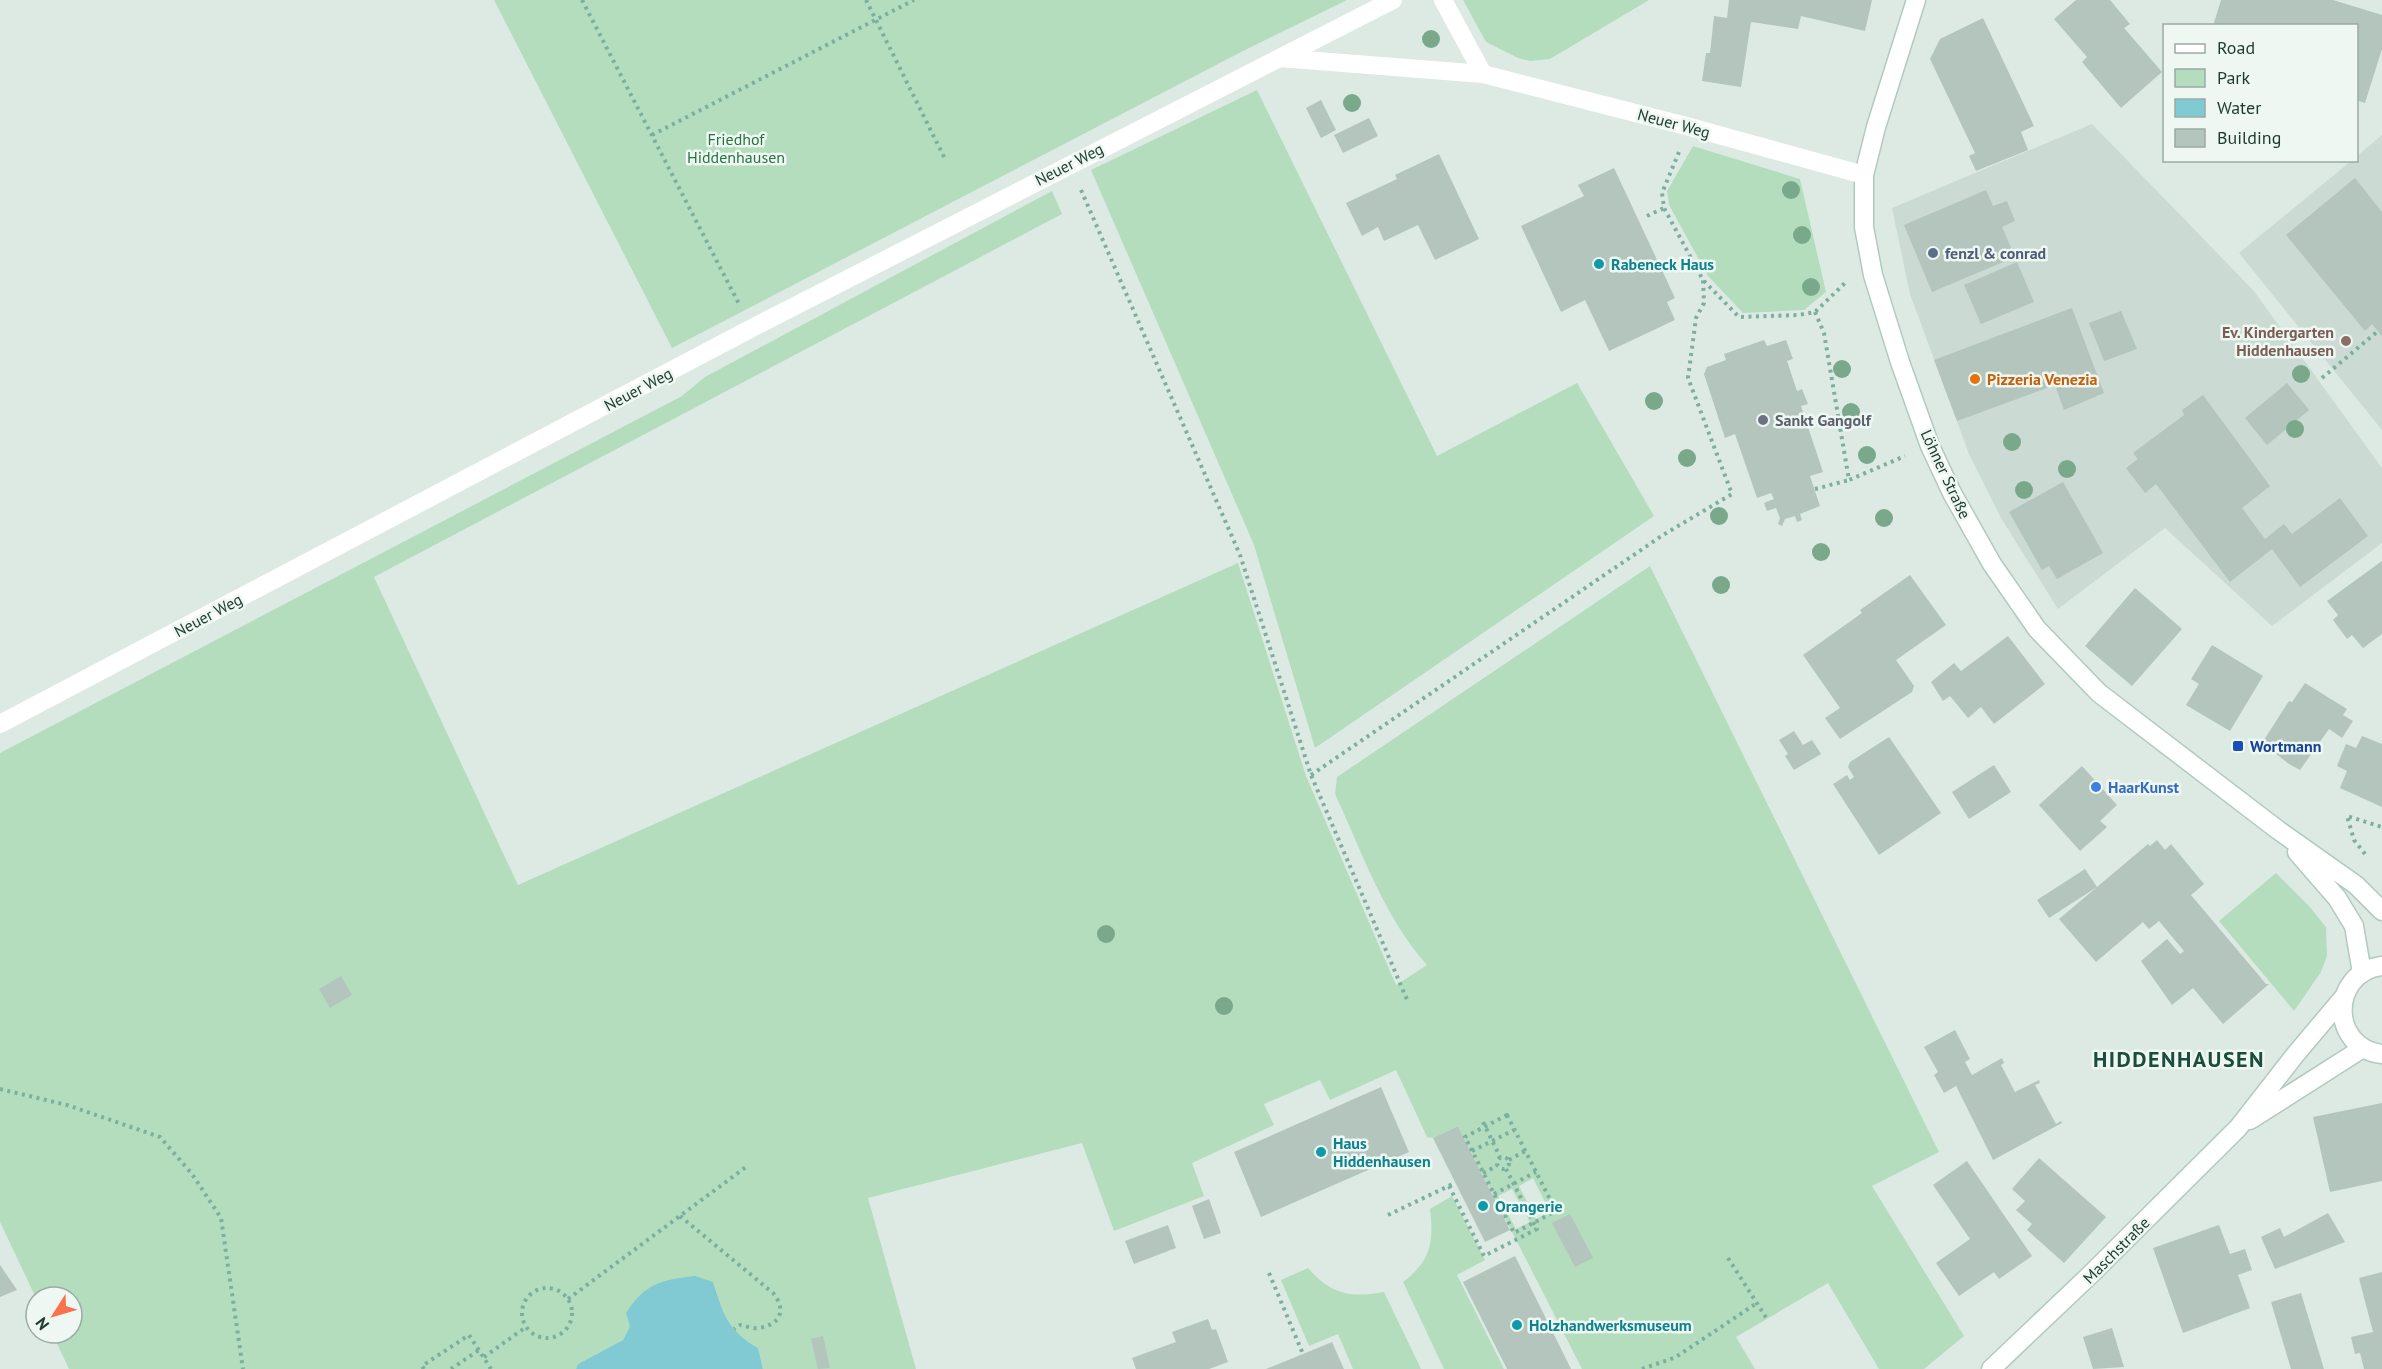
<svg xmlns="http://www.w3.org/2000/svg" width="2382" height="1369" font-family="'PT Sans',sans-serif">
	<rect width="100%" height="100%" fill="#ddeae4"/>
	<!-- built -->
	<g fill="#cbdad3">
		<path d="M2092,124l161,166 129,178v75l-110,83 -107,-98 -107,81 -57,-91 -32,-64 -59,-160 -18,-86z"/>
		<path d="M2382,135v295l-143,-177 112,-92 5,-1 1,-4z"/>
	</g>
	<!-- green -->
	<g fill="#b4ddbe" fill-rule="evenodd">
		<path d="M494,0h853l-102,50 -573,298z"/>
		<path d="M1463,0h186l-99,59 -20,2 -12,-3 -32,-16z"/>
		<path d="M1257,90l180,366 140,-73 77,133 -339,232 -61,-203 -163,-375z"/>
		<path d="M1693,146l107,33 26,113 -22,18 -61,3 -35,-37 -39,-71 -2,-14z"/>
		<path d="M1052,191l10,23 -688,363 144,308 720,-322 68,213 90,209 31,-20c-43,-48 -65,-113 -92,-171l2,-17 313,-211 289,586 -67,34 92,150 -40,33h-45l-51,-86 -92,54 19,32h-173l-124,-243 -25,12 -6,-1 -31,-67 -66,30 -10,-20 -56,24 10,21 -82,38 12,33 -90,35 -32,-88 -214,55 48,171h-153l-5,-21c-31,-18 -34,-33 -45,-66l-83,44 -7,14 -45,24 -2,5h-507l-17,-36h20v-36l-36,1 -36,-76v-469l682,-357 23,-19zM1533,1178l17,34 -14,7 -17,-33zM1512,1189l18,33 -14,7 -18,-33z"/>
		<path d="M2276,873l34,34 16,20 1,29 -6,16 -27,39 -75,-90z"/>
		<path d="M1452,1196l33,64 -28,15 47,94h-60l-41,-87c28,-21 31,-40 27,-73z"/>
		<path d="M1308,1268c24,27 42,30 76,24l37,77h-68l-15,-35 -29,12 -28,-66z"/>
	</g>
	<!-- water -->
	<path fill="#81c9d3" d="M695,1276l18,6c11,33 14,48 45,66l5,21h-187l2,-5 45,-24 7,-14 -4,-13c19,-30 36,-33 69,-37z"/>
	<!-- building -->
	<g fill="#b3c5bd">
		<path d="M1729,0h143l-7,31 -64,-15 -3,13 -47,-7 -10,65 -39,-6 4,-28h4l4,-37 13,2z"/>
		<path d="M2076,0h34l20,24 -6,4 38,44 -41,36 -39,-46 5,-5 -33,-38z"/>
		<path d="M2221,0h112l49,15v34l-17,54 -9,-3v-74h-143z"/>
		<path d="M1983,18l51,108 -13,6 7,18 -52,21 -7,-15 6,-3 -45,-94 10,-20z"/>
		<path d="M1321,100l15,30 -15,8 -15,-30z"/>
		<path d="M1369,118l9,18 -35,17 -9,-18z"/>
		<path d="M1439,154l40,85 -44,21 -17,-35 -34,16 -6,-14 -16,9 -16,-33 51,-24 -2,-4z"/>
		<path d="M1614,168l61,130 -8,4 8,18 -66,31 -24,-51 -24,12 -40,-86 63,-30 -6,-11z"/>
		<path d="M2355,178l27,34v124l-10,-12 -7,7 -79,-96z"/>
		<path d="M1986,190l7,16 14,-5 8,20 -13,6 13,30 -83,35 -28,-67z"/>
		<path d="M2017,262l17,40 -53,22 -17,-39z"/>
		<path d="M2072,308l32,85 -40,17 -9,-25 -98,36 -23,-61z"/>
		<path d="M2121,311l16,38 -33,12 -15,-38z"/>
		<path d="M1764,340l3,6 19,-6 7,19 -6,2 10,30 5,-2 6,15 -7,2 22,66 -13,4 10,30 -20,8 2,6 -5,2 -2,-6 -10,3 -3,7 -4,-2 2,-6 -4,-10 -9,3 -3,-8 10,-4 -3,-6 -14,5 -22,-64 -10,4 -21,-64 3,-7 19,-7 -2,-6z"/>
		<path d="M2287,383l22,27 -42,35 -22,-27z"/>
		<path d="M2203,395l67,91 -28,22 23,31 19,-15 8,10 48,-36 28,38 -68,51 -28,-38 -42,33 -74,-98 -11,9 -19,-25 12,-9 -5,-6 51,-38 -2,-5z"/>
		<path d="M2063,482l40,71 -46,26 -8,-13 -7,4 -33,-58z"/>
		<path d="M2382,561v73l-19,14 -11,-13 -5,4 -14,-19 5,-5 -11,-14z"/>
		<path d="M1910,575l36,50 -50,35 18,26 -2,6 -72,47 -15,-21 15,-10 -37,-53 59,-42 -2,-3z"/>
		<path d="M2135,588l47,41 -50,57 -47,-40z"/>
		<path d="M2008,636l37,48 -51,40 -13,-17 -13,11 -18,-22 -7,5 -12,-19 23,-19 7,8z"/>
		<path d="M2212,645l51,31 -33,55 -44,-26 13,-21 -8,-5z"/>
		<path d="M2305,683l42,26 -4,6 10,6 -11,17 -13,-9 -29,41 -11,-6 -27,-21 27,-42 3,1z"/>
		<path d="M1794,731l9,14 9,-5 9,14 -27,16 -9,-14 3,-2 -9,-14z"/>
		<path d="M2362,736l20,8v63l-42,-19 7,-17 -10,-5 9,-22 10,4z"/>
		<path d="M1889,737l52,76 -62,42 -46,-71 14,-9 3,5 4,-3 -6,-10 2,-5z"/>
		<path d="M1994,765l17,27 -42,27 -17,-27z"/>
		<path d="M2082,766l35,39 -17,16 7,6 -27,24 -41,-46z"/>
		<path d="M2157,840l8,10 6,-6 33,40 -13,11 75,89h3l-46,40 -30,-36 -21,17 -31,-44 26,-22 13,15 4,-3 -25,-30 -10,8 -6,-7 -47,40 -37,-43 38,-32 -48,31 -12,-18 48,-31 12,18 51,-43 2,2z"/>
		<path d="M341,976l11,19 -22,13 -11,-19z"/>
		<path d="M1955,1030l15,29 -5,3 7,13 30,-17 2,5 -3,2 14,27 24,-12 1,3 -5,2 21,39 5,-3 1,2 -69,37 -37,-74 -12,7 -10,-18 4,-3 -14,-25z"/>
		<path d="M1381,1087l28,65 -148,65 -27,-65z"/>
		<path d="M2382,1103v78l-52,11 -17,-75z"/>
		<path d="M1458,1126l52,104 -25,12 -52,-104z"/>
		<path d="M2039,1158l67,59 -42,46 -37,-33 5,-6 -16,-14 9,-9 -13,-12z"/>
		<path d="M1967,1161l65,95 -33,23 -5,-7 -35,24 -23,-33 34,-24 -37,-54z"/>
		<path d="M1209,1199l12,34 -17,6 -12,-33z"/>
		<path d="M2328,1213l17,29 -70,27 -14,-32 19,-9 4,9z"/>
		<path d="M1570,1214l23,44 -18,9 -23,-44z"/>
		<path d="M1168,1225l8,23 -42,16 -9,-23z"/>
		<path d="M2219,1225l11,29 15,-5 7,21 -14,5 12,33 -67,25 -30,-85z"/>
		<path d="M1515,1256l56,113h-64l-44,-87z"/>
		<path d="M0,1265l17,25 -17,7z"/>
		<path d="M2382,1272v97h-18l-4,-16 -5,1 -4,-17 22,-5 -14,-54z"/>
		<path d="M2301,1293l23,76h-33l-20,-67z"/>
		<path d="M1208,1319l4,11 4,-1 12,33 -19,7h-73l-4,-11 44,-16 -4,-10z"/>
		<path d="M2112,1328l12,39 -31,2 -10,-32z"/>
		<path d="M823,1336l7,32 -12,1 -7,-30z"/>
		<path d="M1332,1342l12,27h-78l37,-15z"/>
	</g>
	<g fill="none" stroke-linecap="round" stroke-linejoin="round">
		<!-- secondary casing -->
		<g stroke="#b0cac0" stroke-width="21">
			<g id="secondary">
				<path d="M1916,0l-40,127 -12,48v52l9,48 27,87 30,84 22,47 40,71 45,65 62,64 179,137 78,55 26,26"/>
				<path d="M2297,852l40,46 17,28 8,47"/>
				<path d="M2382,966c-53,7 -52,82 0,88"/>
				<path d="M2250,1120l113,-72"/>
				<path d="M1991,1369l98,-93 149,-148 57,-73 48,-57"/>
			</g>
		</g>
		<!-- path -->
		<g stroke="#7caf9d" stroke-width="4" stroke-dasharray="3 4.5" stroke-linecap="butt">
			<path d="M582,0l157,304"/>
			<path d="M866,0l80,161"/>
			<path d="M652,135l262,-135"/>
			<path d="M1679,152l-17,41 2,15 39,72 36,37 60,-2 16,-3 30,-29"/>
			<path d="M1081,190l159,365 71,220 97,227"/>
			<path d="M1647,216l17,-8"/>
			<path d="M1815,312l9,21 25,147 56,-24"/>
			<path d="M2322,378l56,-47"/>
			<path d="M1815,489l34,-9"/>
			<path d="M1311,775l352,-240 69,-41 -44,-116 8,-60 8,-15 -1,-23"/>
			<path d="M2365,854l-11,-14 -7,-24 35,11"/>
			<path d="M0,1089l67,16 93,32 32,37 29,44 22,151"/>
			<path d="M1507,1115l49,96 -42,22 -49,-96z"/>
			<path d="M1483,1122l17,35"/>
			<path d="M1472,1151l42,-21"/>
			<circle cx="1503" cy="1163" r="6"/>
			<path d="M1509,1160l16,-9"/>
			<path d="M1483,1173l14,-7"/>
			<path d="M1449,1186l35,70 53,-27 -31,-60"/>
			<path d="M1494,1194l42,-22"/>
			<path d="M1388,1215l67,-32"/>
			<path d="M680,1216l93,77c13,16 9,31 -14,35 -5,1 -13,-2 -19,-3l-6,4"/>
			<path d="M1728,1258l39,61"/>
			<path d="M1269,1273l34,81"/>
			<circle cx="547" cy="1313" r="25"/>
			<path d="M568,1299l178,-132"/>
			<path d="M484,1357l42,-30"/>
			<path d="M424,1369l-2,-3 47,-31 22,34"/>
			<path d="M451,1369l28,-19"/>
			<path d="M1642,1369l34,-12 81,-54"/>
		</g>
		<!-- street -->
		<g stroke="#fff" stroke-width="18">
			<path d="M1443,0l40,74"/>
			<path d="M1280,58l203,16 207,53 174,48"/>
			<path d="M0,724l752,-396 641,-328"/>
		</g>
		<!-- secondary -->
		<use href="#secondary" stroke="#fff" stroke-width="18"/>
	</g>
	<!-- trees -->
	<g fill="#79a98a">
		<circle cx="1431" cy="39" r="9"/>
		<circle cx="1352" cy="103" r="9"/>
		<circle cx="1791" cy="190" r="9"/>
		<circle cx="1802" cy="235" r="9"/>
		<circle cx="1811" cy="287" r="9"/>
		<circle cx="1842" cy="369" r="9"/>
		<circle cx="2301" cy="374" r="9"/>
		<circle cx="1654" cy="401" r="9"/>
		<circle cx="1851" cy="412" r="9"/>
		<circle cx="2295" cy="429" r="9"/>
		<circle cx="2012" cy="442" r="9"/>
		<circle cx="1867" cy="455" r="9"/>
		<circle cx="1687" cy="458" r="9"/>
		<circle cx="2067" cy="469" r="9"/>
		<circle cx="2024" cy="490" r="9"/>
		<circle cx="1719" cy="516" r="9"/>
		<circle cx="1884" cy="518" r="9"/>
		<circle cx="1821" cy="552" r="9"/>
		<circle cx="1721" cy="585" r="9"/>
		<circle cx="1106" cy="934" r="9"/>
		<circle cx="1224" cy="1006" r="9"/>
	</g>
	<!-- markers -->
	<circle fill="#5c6f8a" stroke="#eef7f2" stroke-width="2" cx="1933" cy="253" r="6"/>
	<g fill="#0f9aa8" stroke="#eef7f2" stroke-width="2">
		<circle cx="1599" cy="264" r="6"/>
		<circle cx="1321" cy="1152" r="6"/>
		<circle cx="1483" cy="1206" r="6"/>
		<circle cx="1517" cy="1325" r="6"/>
	</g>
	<circle fill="#8d6e63" stroke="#eef7f2" stroke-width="2" cx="2346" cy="341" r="6"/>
	<circle fill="#e8710a" stroke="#eef7f2" stroke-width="2" cx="1975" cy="379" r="6"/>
	<circle fill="#6b7280" stroke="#eef7f2" stroke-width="2" cx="1763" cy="420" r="6"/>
	<rect fill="#1a4fb4" stroke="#eef7f2" stroke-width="2" x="2232" y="740" width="12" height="12" rx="3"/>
	<circle fill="#3f7fe0" stroke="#eef7f2" stroke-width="2" cx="2096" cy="787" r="6"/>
	<g text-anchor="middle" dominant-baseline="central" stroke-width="5" stroke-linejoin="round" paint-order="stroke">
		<!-- street labels -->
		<g font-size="16" fill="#1e3a32" stroke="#eef7f2">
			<text transform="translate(1674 123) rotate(15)">Neuer Weg</text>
			<text transform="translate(1069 164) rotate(-27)">Neuer Weg</text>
			<text transform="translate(638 389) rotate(-28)">Neuer Weg</text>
			<text transform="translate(1946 474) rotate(65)">Löhner Straße</text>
			<text transform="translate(208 615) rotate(-28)">Neuer Weg</text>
			<text transform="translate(2116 1250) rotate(-45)">Maschstraße</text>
		</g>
		<!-- park labels -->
		<g font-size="16" fill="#277341" stroke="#eef7f2">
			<text x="736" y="139">Friedhof<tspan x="736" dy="18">Hiddenhausen</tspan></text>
		</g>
		<!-- service labels -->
		<g font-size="16" font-weight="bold" fill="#4e5e75" stroke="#eef7f2" text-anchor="start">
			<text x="1945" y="253">fenzl &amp; conrad</text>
		</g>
		<!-- culture labels -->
		<g font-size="16" font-weight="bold" fill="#0d838f" stroke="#eef7f2" text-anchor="start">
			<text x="1611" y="264">Rabeneck Haus</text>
			<text x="1333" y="1143">Haus<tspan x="1333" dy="18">Hiddenhausen</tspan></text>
			<text x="1495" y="1206">Orangerie</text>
			<text x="1529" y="1325">Holzhandwerksmuseum</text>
		</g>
		<!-- education labels -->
		<g font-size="16" font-weight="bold" fill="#785e54" stroke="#eef7f2" text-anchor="end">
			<text x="2334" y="332">Ev. Kindergarten<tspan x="2334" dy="18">Hiddenhausen</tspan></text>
		</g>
		<!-- food labels -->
		<g font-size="16" font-weight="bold" fill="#c56008" stroke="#eef7f2" text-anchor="start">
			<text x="1987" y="379">Pizzeria Venezia</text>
		</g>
		<!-- worship labels -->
		<g font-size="16" font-weight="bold" fill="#5b616d" stroke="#eef7f2" text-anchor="start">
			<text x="1775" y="420">Sankt Gangolf</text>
		</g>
		<!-- transit labels -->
		<g font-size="16" font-weight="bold" fill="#164399" stroke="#eef7f2" text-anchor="start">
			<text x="2250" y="746">Wortmann</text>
		</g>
		<!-- shop labels -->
		<g font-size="16" font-weight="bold" fill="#366cbe" stroke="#eef7f2" text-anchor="start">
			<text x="2108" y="787">HaarKunst</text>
		</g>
		<!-- district labels -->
		<g font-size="22" font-weight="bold" letter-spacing="1.5" fill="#1a4d3e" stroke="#eef7f2">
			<text x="2179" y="1059">HIDDENHAUSEN</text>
		</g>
	</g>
	<!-- legend -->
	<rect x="2163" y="24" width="195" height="138" fill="#eef7f2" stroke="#9baba5" stroke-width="1.5"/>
	<rect x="2175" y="44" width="30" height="9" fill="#ffffff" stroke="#9baba5" stroke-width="1.5"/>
	<text x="2217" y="54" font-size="18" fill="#1e3a32">Road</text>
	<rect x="2175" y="69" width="30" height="18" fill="#b4ddbe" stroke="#9baba5" stroke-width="1.5"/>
	<text x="2217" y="84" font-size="18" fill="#1e3a32">Park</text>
	<rect x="2175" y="99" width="30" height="18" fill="#81c9d3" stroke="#9baba5" stroke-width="1.5"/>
	<text x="2217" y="114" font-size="18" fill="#1e3a32">Water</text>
	<rect x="2175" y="129" width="30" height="18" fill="#b3c5bd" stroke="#9baba5" stroke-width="1.5"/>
	<text x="2217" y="144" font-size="18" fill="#1e3a32">Building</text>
	<!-- north arrow -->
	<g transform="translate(54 1315) rotate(233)"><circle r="28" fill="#eef7f2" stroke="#9baba5" stroke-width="1.5"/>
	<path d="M0-4.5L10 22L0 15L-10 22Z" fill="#f9714d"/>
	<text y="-9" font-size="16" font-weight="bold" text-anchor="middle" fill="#1e3a32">N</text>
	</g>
</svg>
